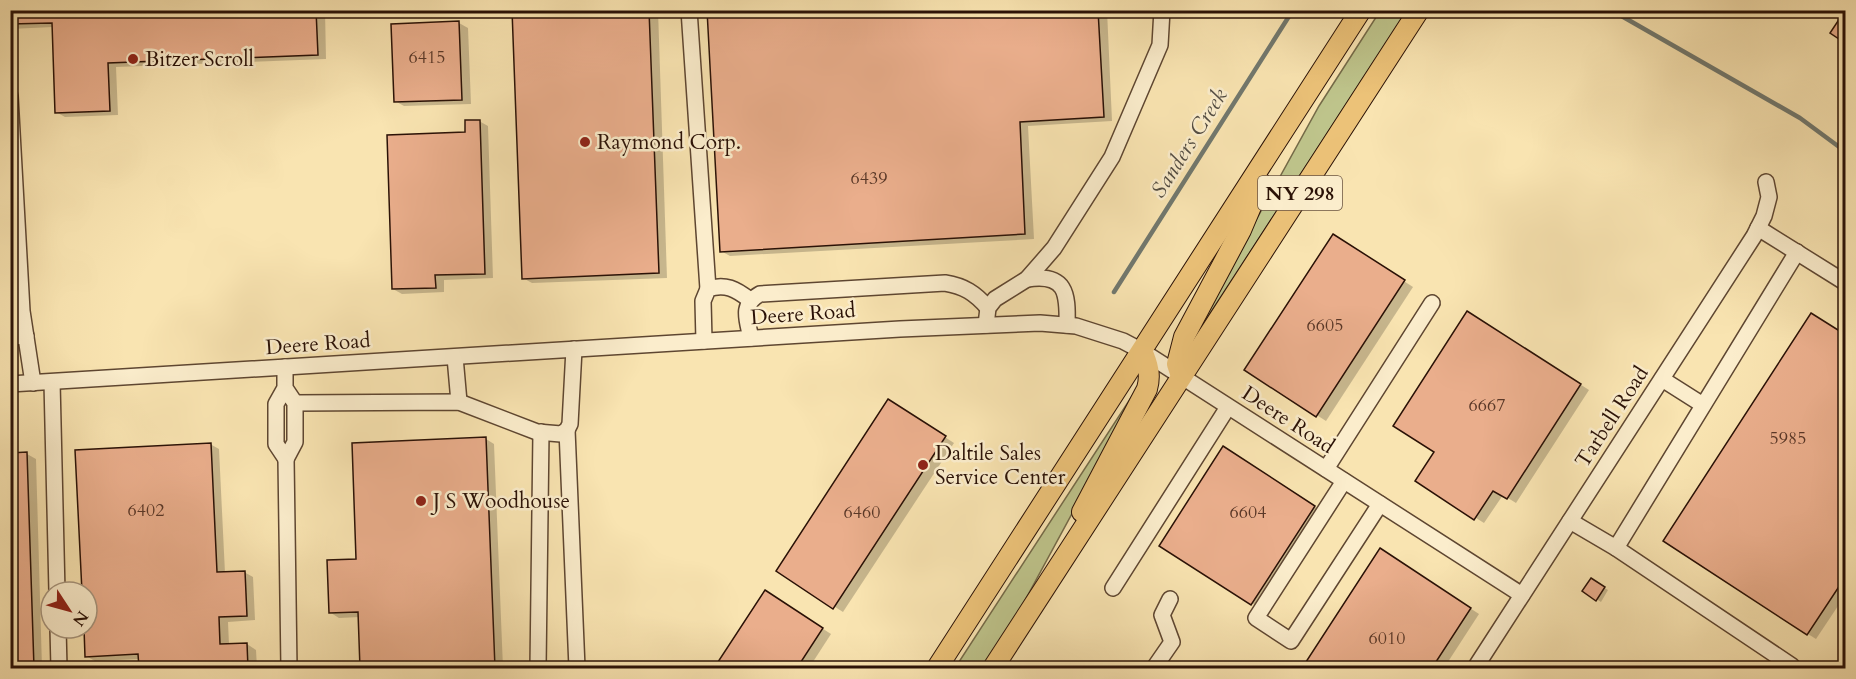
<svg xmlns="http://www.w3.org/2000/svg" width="1856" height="679" font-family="Cardo,serif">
	<rect width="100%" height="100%" fill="#f9e4b1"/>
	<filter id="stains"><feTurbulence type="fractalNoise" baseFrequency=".00333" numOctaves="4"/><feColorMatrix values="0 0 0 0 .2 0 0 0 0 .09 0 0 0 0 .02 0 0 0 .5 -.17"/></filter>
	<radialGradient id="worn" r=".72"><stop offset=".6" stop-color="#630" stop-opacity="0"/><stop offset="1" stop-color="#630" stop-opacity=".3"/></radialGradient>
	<!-- green -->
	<g fill="#bec48b" stroke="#746a48" stroke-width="1.5">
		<path d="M1380,11h27l-213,327 -2,-2 127,-230z"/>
		<path d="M1136,390l2,2 -121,223 -35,53h-27z"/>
	</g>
	<!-- shadow -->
	<g fill="#0003">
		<path d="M10,10h315l1,49 -210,8 2,48 -53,2 -9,-5 -3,-85 -43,2z"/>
		<path d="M513,10h145l9,268 -135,5 -9,-5z"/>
		<path d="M708,10h399l5,111 -84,5 6,113 -304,17 -9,-5z"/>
		<path d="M459,23l9,5 3,76 -67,2 -9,-5z"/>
		<path d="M479,121l9,5 5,152 -49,2v12l-42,2 -9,-5 74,-155z"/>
		<path d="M1342,241l71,46 -87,134 -80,-51z"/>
		<path d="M1477,318l112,72 -73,113 -13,-8 -19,28 -67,-42 19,-29z"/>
		<path d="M1846,336v258l-30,45 -8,-5z"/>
		<path d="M897,406l57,37 -111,169 -65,-41z"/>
		<path d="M486,439l8,5 9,224h-141l-2,-51 -21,1 -8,-5z"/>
		<path d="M210,444l9,5 6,124 19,-1 9,5 2,43 -27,2 1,23 18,-1 9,6 1,18h-116l-1,-9 -45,2 -9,-5 -1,-28h2v-36h-4z"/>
		<path d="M1232,453l91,59 -62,97 -100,-64z"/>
		<path d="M10,454h17l9,5 6,209h-32z"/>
		<path d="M1381,550l98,64 -35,54h-140z"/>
		<path d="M1592,580l16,10 -7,12 -17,-11z"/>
		<path d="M766,592l65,42 -22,34h-93z"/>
	</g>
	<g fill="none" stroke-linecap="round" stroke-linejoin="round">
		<!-- stream -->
		<g stroke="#71786e" stroke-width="4.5">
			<path d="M1611,10l189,108 46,34"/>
			<path d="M1114,292l179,-282"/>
		</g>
	</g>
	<!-- building -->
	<g fill="#eaae8c" stroke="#2a1106" stroke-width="1.5">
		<path d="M10,10h306l2,45 -210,8 2,48 -55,2 -3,-90 -42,1z"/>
		<path d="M512,10h137l10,263 -137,6z"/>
		<path d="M707,10h391l6,107 -84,5 5,112 -305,18z"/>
		<path d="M459,21l3,79 -68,2 -3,-78z"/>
		<path d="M1838,21l8,4v4l-7,10 -9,-6z"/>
		<path d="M465,120h15l5,154 -50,1 1,13 -44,1 -5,-154 78,-3z"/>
		<path d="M1333,234l72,46 -89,137 -72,-47z"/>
		<path d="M1467,311l114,73 -74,115 -14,-8 -19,29 -59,-39 19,-29 -41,-26z"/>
		<path d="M1811,313l35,22v241l-39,59 -144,-94z"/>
		<path d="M888,399l58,37 -113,173 -57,-38z"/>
		<path d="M486,437l9,231h-135l-2,-56 -29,1 -2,-53 29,-1 -4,-116z"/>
		<path d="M211,443l6,129 28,-1 2,45 -28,1 1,27 27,-1 1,25h-109l-1,-14 -53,3 -1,-29h3v-36h-5l-7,-142z"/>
		<path d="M1223,446l92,60 -64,99 -92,-59z"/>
		<path d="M27,452l7,216h-24v-215z"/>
		<path d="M1380,548l91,60 -39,60h-130z"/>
		<path d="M1591,578l14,9 -9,14 -14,-10z"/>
		<path d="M765,590l58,38 -26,40h-83z"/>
	</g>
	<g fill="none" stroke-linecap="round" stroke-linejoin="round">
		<!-- minor casing -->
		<g stroke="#5e4631" stroke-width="18">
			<g id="minor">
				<path d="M689,10l19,279"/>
				<path d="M10,96l12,215 11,72"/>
				<path d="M1758,228l88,55"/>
				<path d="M1027,279c39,-6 41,14 40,46"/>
				<path d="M986,325l2,-17 7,-9 32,-20 27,-31 58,-91 48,-112 2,-35"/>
				<path d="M10,337l16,-1"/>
				<path d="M751,338c-4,-19 -11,-33 9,-44l185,-11c19,3 30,10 43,25"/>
				<path d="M704,341l-1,-40 5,-12c17,-6 28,0 42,11"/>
				<path d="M455,357l4,45"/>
				<path d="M285,367v21l-9,16v40l10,15 9,-17v-39l-10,-15"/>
				<path d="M1662,379l41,26"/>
				<path d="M52,382l5,210"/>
				<path d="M10,384l890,-55 140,-6 36,3 47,15 19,10 380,244"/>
				<path d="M295,403l164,-1 78,30 24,2 6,-4 3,-6 4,-75"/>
				<path d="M567,430l10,238"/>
				<path d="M286,459l3,209"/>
				<path d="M1326,469l106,-166"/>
				<path d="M1344,481l-88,137 35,23 89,-137"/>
				<path d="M1570,521l46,27 181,-296"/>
				<path d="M1616,548l176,118"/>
				<path d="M1113,588l115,-181"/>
				<path d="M58,628l1,40"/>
				<path d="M538,668l3,-236"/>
				<path d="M1154,668l18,-26 -10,-27 8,-16"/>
				<path d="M1475,668l279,-432 10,-20 5,-19 -3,-15"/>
			</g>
		</g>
		<!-- major casing -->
		<g stroke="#2a1106" stroke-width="22">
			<g id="major">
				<path d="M1181,376l-4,-12 7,-27 57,-107 20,-47"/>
				<path d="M1082,512l65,-123c4,-14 1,-25 -5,-38"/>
				<path d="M937,668l424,-658"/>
				<path d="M993,668l426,-658"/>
			</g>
		</g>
		<!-- minor -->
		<use href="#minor" stroke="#fbedcc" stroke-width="15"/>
		<!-- major -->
		<use href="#major" stroke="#ecc278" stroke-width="20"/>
	</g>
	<!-- markers -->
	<g fill="#8f2418" stroke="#fbedcc" stroke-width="2">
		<circle cx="133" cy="59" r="6"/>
		<circle cx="585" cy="142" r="6"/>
		<circle cx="923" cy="465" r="6"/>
		<circle cx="421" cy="501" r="6"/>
	</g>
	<g text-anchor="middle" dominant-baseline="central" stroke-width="5" stroke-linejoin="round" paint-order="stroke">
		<!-- number labels -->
		<g font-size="18" fill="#5a3828">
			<text x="427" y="57">6415</text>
			<text x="869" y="178">6439</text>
			<text x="1325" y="325">6605</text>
			<text x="1487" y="405">6667</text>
			<text x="1788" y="438">5985</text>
			<text x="146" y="510">6402</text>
			<text x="862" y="512">6460</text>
			<text x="1248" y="512">6604</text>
			<text x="1387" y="638">6010</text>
		</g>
		<!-- shield labels -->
		<rect fill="#fbedcc" stroke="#695341" stroke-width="1.5" x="1258" y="176" width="84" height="34" rx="4.5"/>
		<g font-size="20" font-weight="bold" fill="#2a1106">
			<text x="1300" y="193">NY 298</text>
		</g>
		<!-- poi labels -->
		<g font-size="21" fill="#2a1106" stroke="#fbedcc" text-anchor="start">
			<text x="145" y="59">Bitzer Scroll</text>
			<text x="597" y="142">Raymond Corp.</text>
			<text x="935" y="453">Daltile Sales<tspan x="935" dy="24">Service Center</tspan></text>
			<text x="433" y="501">J S Woodhouse</text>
		</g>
		<!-- street labels -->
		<g font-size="21" fill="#2a1106" stroke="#fbedcc">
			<text transform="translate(803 314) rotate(-4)">Deere Road</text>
			<text transform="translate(318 344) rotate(-4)">Deere Road</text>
			<text transform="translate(1612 417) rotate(-57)">Tarbell Road</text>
			<text transform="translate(1288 420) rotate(33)">Deere Road</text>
		</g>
		<!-- water labels -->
		<g font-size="22" font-style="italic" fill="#534d43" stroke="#fbedcc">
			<text transform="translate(1189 143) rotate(-58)">Sanders Creek</text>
		</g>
	</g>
	<!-- margin -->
	<rect width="1856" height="679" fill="none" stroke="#f9e4b1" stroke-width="36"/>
	<rect x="12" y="12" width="1832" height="655" fill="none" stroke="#2a1106" stroke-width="3"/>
	<rect x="18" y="18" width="1820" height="643" fill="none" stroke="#2a1106" stroke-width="1.5"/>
	<!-- north arrow -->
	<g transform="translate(69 610) rotate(126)"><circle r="28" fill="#fbedcc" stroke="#a7957d" stroke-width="1.5"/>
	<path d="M0-4.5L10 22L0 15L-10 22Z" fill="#8f2418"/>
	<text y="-9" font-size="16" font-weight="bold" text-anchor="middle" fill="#2a1106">N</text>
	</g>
	<rect width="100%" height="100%" filter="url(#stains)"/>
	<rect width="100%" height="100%" fill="url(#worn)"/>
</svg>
